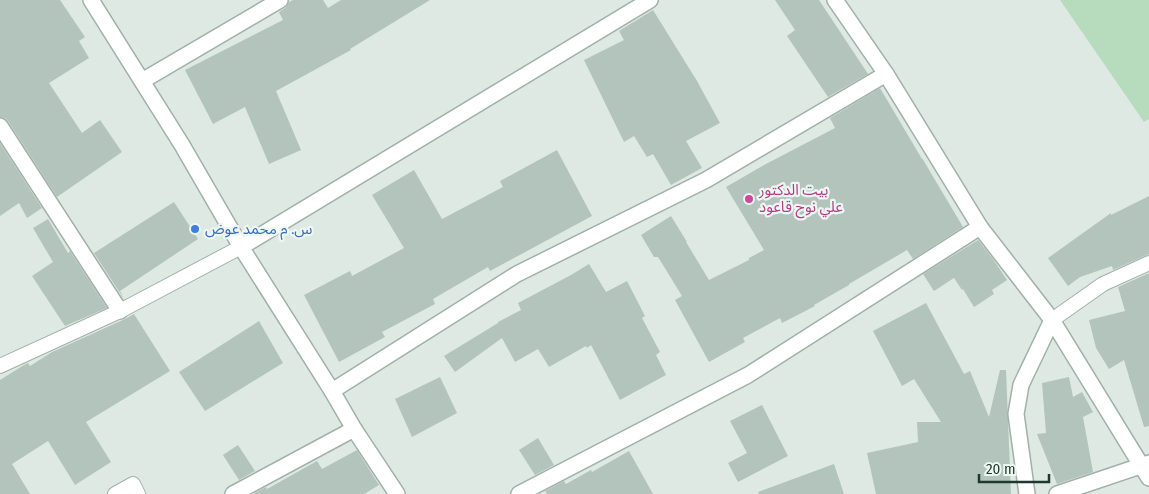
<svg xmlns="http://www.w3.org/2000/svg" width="1149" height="494" font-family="'Fira Sans Condensed','Noto Sans Arabic',sans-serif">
	<rect width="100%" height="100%" fill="#dee9e3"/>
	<!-- green -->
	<path fill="#b6dbbd" d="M1060,0h89v119l-5,3z"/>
	<!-- building -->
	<g fill="#b3c4bc">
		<path d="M0,0h60l25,37 -6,4 10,17 -40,25 33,50 18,-13 22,32 -65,45 -49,-76 -3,-3 -5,-1z"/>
		<path d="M293,0h30l5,8 13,-8h89l-80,49 1,1 -75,41 25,59 -32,14 -24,-57 -32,17 -28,-54 98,-50 -4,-8 6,-4 4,-6z"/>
		<path d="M775,0h44l49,74 -40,23 -41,-61 8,-6z"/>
		<path d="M653,10l44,71 23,42 -34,18 16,27 -31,17 -18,-31 -6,3 -13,-21 -10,6 -40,-82 40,-20 -5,-9z"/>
		<path d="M880,88l42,71v-1l41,69 -50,32 -6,-9 -58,34v1l-35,20 1,1 -33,17 -2,-5 -37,20 2,4 -36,20 -34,-62 7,-4 -24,-39h-4l-13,-22 30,-19 16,26h-1l23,38 40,-20v-2l15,-8 -38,-63 38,-22 71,-37 -5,-10z"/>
		<path d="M0,143l42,65 -15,10 -8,-15 -19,13z"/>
		<path d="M557,150l35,66 -102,55 -2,-4 -55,32 2,5 -53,28 3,5 -46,25 -35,-67 46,-24 2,5 52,-28 -32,-53 42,-25 28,49 61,-32 -3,-6z"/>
		<path d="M1149,196v58l-36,16 -1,-4 -32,11 -12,9 -20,-28 63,-45v2z"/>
		<path d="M174,202l24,37 -78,52 4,8 -30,-46z"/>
		<path d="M48,219l20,34 2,-2 37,57 -42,18 -33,-50 21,-14 -20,-34z"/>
		<path d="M978,240l15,19 14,21 -15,10 2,4 -20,13 -11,-18 -1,1 -8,-12 -20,13 -11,-17z"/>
		<path d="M589,264l17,28 21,-11 18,35 -3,2 18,34 -4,3 10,20 -46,25 -29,-55 -4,3 -1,-2 -37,21 -11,-18 -23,13 -13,-24 -47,34 -11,-16 54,-33v-1l23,-12 -3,-7 53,-28z"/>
		<path d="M1149,273v153l-5,1 -20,-67 -15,9 -13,-21 -7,-28 36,-9 -7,-24z"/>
		<path d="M926,303l38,71 6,-3 19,46 11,-47h6l5,124h-135l-9,-41 51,-11 -1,-20h24l-27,-43 -12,7 -29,-55z"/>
		<path d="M134,314l36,57 -84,51 25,40 -36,23 -27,-44 -36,23 18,30h-30v-114l24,-15 4,-2 2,3 22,-14 73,-33z"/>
		<path d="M259,321l24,42 -78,48 -26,-39z"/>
		<path d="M440,377l17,36 -45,24 -17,-38z"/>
		<path d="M1069,377l4,20 9,-5 11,20 -10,5 10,55 -36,12 -20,-50 9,-1 -4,-50z"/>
		<path d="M762,405l26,51 -50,26 -10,-19 19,-10 -17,-32z"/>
		<path d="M538,438l16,27 -19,10 -16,-25z"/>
		<path d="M238,445l17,26 -16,9 -16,-25z"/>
		<path d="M357,450l22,35 -15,9h-111l13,-7 1,2 50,-28 5,8z"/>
		<path d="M629,451l24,43h-106l-2,-3 19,-10 2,3 25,-14 1,2z"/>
		<path d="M834,464l10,30h-85l-1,-2z"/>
	</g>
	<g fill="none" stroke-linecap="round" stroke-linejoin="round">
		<!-- service casing -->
		<g stroke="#a1b1aa" stroke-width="16">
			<g id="service">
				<path d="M1052,320l51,-36 46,-21"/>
				<path d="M0,366l120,-55 121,-64"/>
				<path d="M115,494l18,-10 5,10"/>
			</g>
		</g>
		<!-- minor casing -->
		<g stroke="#a1b1aa" stroke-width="18">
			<g id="minor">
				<path d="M91,0l91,145 59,102 91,144 22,38 43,65"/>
				<path d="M835,0l51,74 94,153 72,93 97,158"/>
				<path d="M142,81l138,-81"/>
				<path d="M0,126l120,185"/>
				<path d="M241,247l409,-247"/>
				<path d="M332,391l185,-117 189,-94 180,-106"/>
				<path d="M233,494l121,-65"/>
				<path d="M519,494l229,-119 232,-148"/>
				<path d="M1027,494l-11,-80 5,-29 31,-65"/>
				<path d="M1057,494l92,-31"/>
			</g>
		</g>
		<!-- service -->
		<use href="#service" stroke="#fff" stroke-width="14"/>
		<!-- minor -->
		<use href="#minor" stroke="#fff" stroke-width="15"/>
	</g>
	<!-- markers -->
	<circle fill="#d1479c" stroke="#eef6f1" stroke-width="2" cx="749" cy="199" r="5"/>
	<circle fill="#3f7fe0" stroke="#eef6f1" stroke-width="2" cx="195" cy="229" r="5"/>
	<g text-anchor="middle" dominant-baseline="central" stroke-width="4.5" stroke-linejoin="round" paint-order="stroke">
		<!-- hotel labels -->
		<g font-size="15" fill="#b23c85" stroke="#eef6f1" text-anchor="start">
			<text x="759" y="190">بيت الدكتور<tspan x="759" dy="17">علي نوح قاعود</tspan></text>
		</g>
		<!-- shop labels -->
		<g font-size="15" fill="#366cbe" stroke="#eef6f1" text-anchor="start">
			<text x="205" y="229">س. م محمد عوض</text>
		</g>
	</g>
	<!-- scale -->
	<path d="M979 474v8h70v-8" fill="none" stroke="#1f3930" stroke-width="2.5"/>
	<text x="986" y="474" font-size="15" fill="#1f3930" stroke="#eef6f1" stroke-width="4" paint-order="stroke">20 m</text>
</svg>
